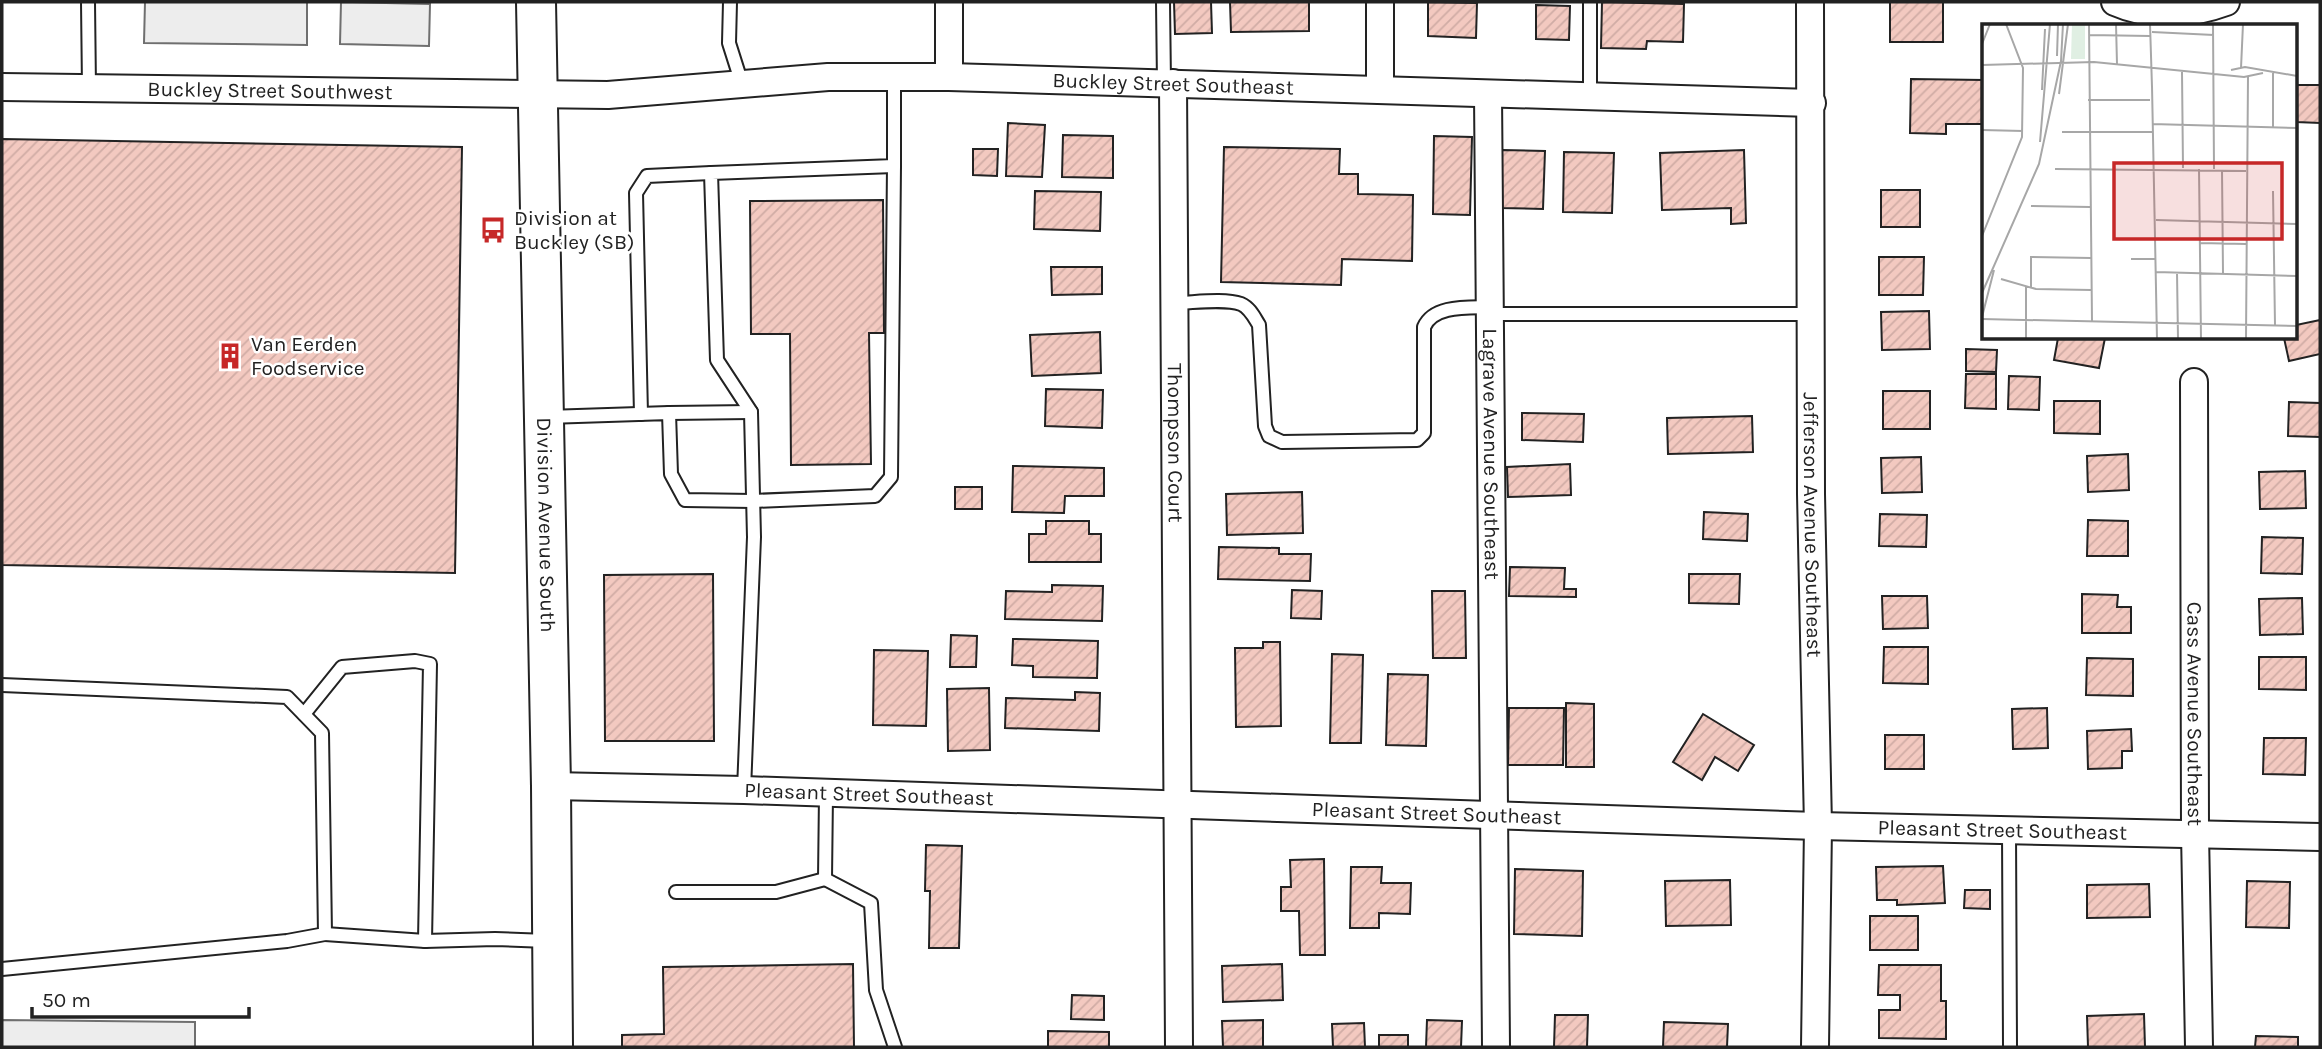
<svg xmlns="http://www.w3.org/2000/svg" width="2322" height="1049" font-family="Karla,sans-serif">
	<defs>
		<pattern id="building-hatch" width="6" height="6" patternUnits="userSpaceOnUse" patternTransform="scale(1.75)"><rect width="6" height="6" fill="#f3c9c0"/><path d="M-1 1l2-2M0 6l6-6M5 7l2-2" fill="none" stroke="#d0aca5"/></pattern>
	</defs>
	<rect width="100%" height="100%" fill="#fff"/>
	<!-- parking -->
	<g fill="#ededed" stroke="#6f6f6f" stroke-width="2">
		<path d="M145,2h162v43l-163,-2z"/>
		<path d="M341,2l89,2 -1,42 -89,-2z"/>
		<path d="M2,1020l193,2v25h-193z"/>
	</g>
	<!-- building -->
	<g fill="url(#building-hatch)" stroke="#222" stroke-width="2">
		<path d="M1174,2h37l1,31 -37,1z"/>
		<path d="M1230,2h79v29l-78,1z"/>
		<path d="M1428,2l49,1 -1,35 -48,-2z"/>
		<path d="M1602,2l82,2 -1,38 -36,-1 -1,8 -45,-1z"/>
		<rect x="1890" y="2" width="53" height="40"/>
		<path d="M1536,5l34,1 -1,34 -33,-1z"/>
		<path d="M1911,79l73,1v44h-38v10l-36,-1z"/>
		<path d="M2296,85h24v38l-24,-1z"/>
		<path d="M1008,123l37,2 -3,52 -36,-1z"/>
		<path d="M1063,135l50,1v42l-51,-1z"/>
		<path d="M1434,136l38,1 -2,78 -37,-1z"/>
		<path d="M2,139l460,8 -7,426 -453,-8z"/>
		<path d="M1224,147l116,2 -1,25h19v20l55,1 -1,66 -70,-2 -1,26 -120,-3z"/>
		<path d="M973,149h25l-1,27 -24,-1z"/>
		<path d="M1502,150l43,1 -2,58 -43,-1z"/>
		<path d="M1744,150l2,73 -15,1v-16l-69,2 -2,-57z"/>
		<path d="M1564,152l50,1 -2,60 -49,-1z"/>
		<rect x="1881" y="190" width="39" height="37"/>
		<path d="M1035,191l66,1 -1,39 -66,-2z"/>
		<path d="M883,200l1,133h-15l2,131 -80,1 -1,-131h-39l-1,-133z"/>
		<path d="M1879,257h45l-1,38h-44z"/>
		<path d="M1051,267h51v27l-50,1z"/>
		<path d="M1929,311l1,38 -48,1 -1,-38z"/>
		<path d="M2320,320v34l-31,7 -5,-23h12v-13z"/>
		<path d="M1100,332l1,41 -69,3 -2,-41z"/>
		<path d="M2058,338h47l-6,30 -45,-8z"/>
		<path d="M1966,349l31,1 -1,22 -30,-1z"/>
		<path d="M1966,374h30v35l-31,-1z"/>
		<path d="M2009,376l31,1 -1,33 -31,-1z"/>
		<path d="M1046,389l57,1 -1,38 -57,-2z"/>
		<rect x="1883" y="391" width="47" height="38"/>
		<path d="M2054,401h46v33l-46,-1z"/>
		<path d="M2289,402l31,1v34l-32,-1z"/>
		<path d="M1522,413l62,1 -1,28 -61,-2z"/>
		<path d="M1752,416l1,36 -85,2 -1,-36z"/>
		<path d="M2128,454l1,36 -41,2 -1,-36z"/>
		<path d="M1921,457l1,35 -40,1 -1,-35z"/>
		<path d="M1570,464l1,31 -63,2 -1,-30z"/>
		<path d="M1013,466l91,2v28h-39l-1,17 -52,-1z"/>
		<path d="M2305,471l1,37 -46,1 -1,-37z"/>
		<rect x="955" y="487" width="27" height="22"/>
		<path d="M1302,492l1,41 -76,2 -1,-41z"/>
		<path d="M1704,512l44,2 -1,27 -44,-2z"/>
		<path d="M1880,514l47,1 -1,32 -47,-1z"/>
		<path d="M2088,520l40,1v35h-41z"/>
		<path d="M1046,521h43v13h12v28h-72v-28h17z"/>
		<path d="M2262,537l41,1 -1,36 -41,-1z"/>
		<path d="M1219,547l60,1v6h32l-1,27 -92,-2z"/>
		<path d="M1510,567l55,1 -1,21h12v8l-67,-1z"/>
		<path d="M713,574l1,167h-109l-1,-166z"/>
		<path d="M1689,574h51l-1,30 -50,-1z"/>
		<path d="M1052,585l51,1 -1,35 -97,-2 1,-28 46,1z"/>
		<path d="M1292,590l30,1 -1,28 -30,-1z"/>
		<path d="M1432,591h33l1,67h-33z"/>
		<path d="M2082,594l36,1 -1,12h14v26h-49z"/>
		<path d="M1882,596h45l1,32 -45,1z"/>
		<path d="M2302,598l1,36 -43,1 -1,-36z"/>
		<path d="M951,635l26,1 -1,31h-26z"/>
		<path d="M1013,639l85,2 -1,37 -64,-1v-11l-21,-1z"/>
		<path d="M1263,642h17l1,84 -45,1 -1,-79h28z"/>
		<path d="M1884,647h44v37l-45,-1z"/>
		<path d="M874,650l54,1 -2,75 -53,-1z"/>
		<path d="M1332,654l31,1 -2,88h-31z"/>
		<path d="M2259,657h47v33l-47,-1z"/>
		<path d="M2087,658l46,1v37l-47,-1z"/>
		<path d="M1388,674l40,1 -2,71 -40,-1z"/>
		<path d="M989,688l1,62 -42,1 -1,-62z"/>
		<path d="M1075,692l25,1 -1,38 -94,-3 1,-30 69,2z"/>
		<path d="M1566,703l28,1v63h-28z"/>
		<path d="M1509,708h55l-1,57h-55z"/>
		<path d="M2047,708l1,40 -35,1 -1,-40z"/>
		<path d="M1703,714l51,31 -16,26 -23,-14 -13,23 -29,-18z"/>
		<path d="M2131,729l1,22h-10v17l-34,1 -1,-38z"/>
		<rect x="1885" y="735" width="39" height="34"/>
		<path d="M2264,738h42l-1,37 -42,-1z"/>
		<path d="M926,845l36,1 -3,102h-30l1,-57h-5z"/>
		<path d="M1324,859l1,96h-25l-1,-44h-18v-24h10l-1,-27z"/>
		<path d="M1943,866l2,37 -48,2v-5h-20l-1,-33z"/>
		<path d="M1351,867h31l-1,16h30l-1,31 -31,-1v15h-29z"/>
		<path d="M1515,869l68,2 -1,65 -68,-2z"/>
		<path d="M1730,880l1,45 -65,1 -1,-45z"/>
		<path d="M2247,881l43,1 -1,46 -43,-1z"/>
		<path d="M2149,884l1,33 -63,1v-33z"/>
		<path d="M1965,890h25v19l-26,-1z"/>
		<rect x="1870" y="916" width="48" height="34"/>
		<path d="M853,964l1,83h-232v-12l42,-1 -1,-67z"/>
		<path d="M1282,964l1,36 -60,2 -1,-36z"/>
		<path d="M1879,965h62v36h5v38l-67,-1v-28h21v-15h-22z"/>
		<path d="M1072,995l32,1v24l-33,-1z"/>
		<path d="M2144,1014l1,33h-57l-1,-31z"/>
		<path d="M1555,1015h33l-1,32h-33z"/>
		<path d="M1263,1020v27h-40l-1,-26z"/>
		<path d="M1427,1020l35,1 -1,26h-35z"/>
		<path d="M1664,1022l64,2 -1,23h-64z"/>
		<path d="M1364,1023l1,24h-32l-1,-23z"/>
		<path d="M1048,1031l61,1v15h-61z"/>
		<rect x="1379" y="1035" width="29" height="12"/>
		<path d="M2256,1036l42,1v10h-43z"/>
	</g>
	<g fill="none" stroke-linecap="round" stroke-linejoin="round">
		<!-- lane casing -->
		<g stroke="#222" stroke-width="16">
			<g id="lane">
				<path d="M88,2l1,86"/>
				<path d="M730,2l-1,41 13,41"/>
				<path d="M1163,2l1,81"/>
				<path d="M1590,2v95"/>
				<path d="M1174,303c18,0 50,-5 67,1 9,4 13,13 18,21l6,101 4,10 13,6 135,-2 7,-7v-106c10,-23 46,-19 67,-20"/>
				<path d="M1491,314h320"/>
				<path d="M669,413l82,-1"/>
				<path d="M641,414l-5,-221 11,-17 64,-3"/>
				<path d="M547,417l122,-4 2,61 14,26 68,1 122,-5 16,-19 3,-311"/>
				<path d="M2,685l285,12 35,36 3,201 -38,7 -285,28"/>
				<path d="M304,714l38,-47 73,-6 15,3 -5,277"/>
				<path d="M744,790l10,-253 -3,-125 -34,-52 -6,-187 183,-7v-89"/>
				<path d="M826,794l-1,85 46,24 5,87 19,57"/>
				<path d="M2009,830l1,217"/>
				<path d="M676,892h100l49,-13"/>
				<path d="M325,934l100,7 70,-2 52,2"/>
			</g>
		</g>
		<!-- street casing -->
		<g stroke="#222" stroke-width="30">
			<g id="street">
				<path d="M949,2v75"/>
				<path d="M1380,2v88"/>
				<path id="s1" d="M1810,2l1,492 7,332 -3,221"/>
				<path d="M2115,2c36,16 76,13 111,0"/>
				<path id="s2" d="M1173,83l6,964"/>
				<path id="s3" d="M2,87l606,8 220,-18h121l863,26"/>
				<path id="s4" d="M1488,94l8,953"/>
				<path id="s5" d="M2194,382l1,451 4,214"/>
				<path id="s6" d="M551,786l193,4 1074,36 502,11"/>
			</g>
		</g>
		<!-- primary casing -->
		<g stroke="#222" stroke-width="42">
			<g id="primary">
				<path id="s7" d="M536,2l15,784 2,261"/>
			</g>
		</g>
		<!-- lane -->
		<use href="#lane" stroke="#fff" stroke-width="12"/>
		<!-- street -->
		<use href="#street" stroke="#fff" stroke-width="26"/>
		<!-- primary -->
		<use href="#primary" stroke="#fff" stroke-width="38"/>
	</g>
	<!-- icons -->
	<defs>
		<g id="bus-bare" transform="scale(2.1)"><path d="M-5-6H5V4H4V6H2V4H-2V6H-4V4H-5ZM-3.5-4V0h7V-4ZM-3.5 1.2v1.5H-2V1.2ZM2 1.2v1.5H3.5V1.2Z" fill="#c62828" stroke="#fff" stroke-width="2.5" paint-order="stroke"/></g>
		<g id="building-bare" transform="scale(2.1)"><path d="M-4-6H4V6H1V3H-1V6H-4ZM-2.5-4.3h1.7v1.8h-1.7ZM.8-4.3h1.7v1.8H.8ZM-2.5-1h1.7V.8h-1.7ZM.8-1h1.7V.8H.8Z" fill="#c62828" stroke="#fff" stroke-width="2.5" paint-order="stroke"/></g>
	</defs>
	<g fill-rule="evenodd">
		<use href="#bus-bare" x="493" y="230"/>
		<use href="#building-bare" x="230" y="356"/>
	</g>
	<g text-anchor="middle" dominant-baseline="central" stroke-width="5" stroke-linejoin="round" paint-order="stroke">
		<!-- street labels -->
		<g font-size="21" fill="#222" stroke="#fff">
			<text stroke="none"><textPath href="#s3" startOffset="1172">Buckley Street Southeast</textPath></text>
			<text stroke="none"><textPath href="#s3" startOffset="268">Buckley Street Southwest</textPath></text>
			<text stroke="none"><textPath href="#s2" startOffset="360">Thompson Court</textPath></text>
			<text stroke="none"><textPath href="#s4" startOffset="360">Lagrave Avenue Southeast</textPath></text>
			<text stroke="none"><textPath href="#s7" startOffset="523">Division Avenue South</textPath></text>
			<text stroke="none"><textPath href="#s1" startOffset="523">Jefferson Avenue Southeast</textPath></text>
			<text stroke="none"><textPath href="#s5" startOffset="332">Cass Avenue Southeast</textPath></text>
			<text stroke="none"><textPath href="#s6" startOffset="318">Pleasant Street Southeast</textPath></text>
			<text stroke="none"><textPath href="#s6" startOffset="886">Pleasant Street Southeast</textPath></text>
			<text stroke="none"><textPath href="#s6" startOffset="1452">Pleasant Street Southeast</textPath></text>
		</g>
		<!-- poi labels -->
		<g font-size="21" fill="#222" stroke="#fff" text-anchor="start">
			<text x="514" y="218">Division at<tspan x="514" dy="24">Buckley (SB)</tspan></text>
			<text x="251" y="344">Van Eerden<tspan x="251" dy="24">Foodservice</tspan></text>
		</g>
	</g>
	<!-- overview -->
	<g transform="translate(1982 24)">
		<rect width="315" height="315" fill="#fff"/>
		<path d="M90,0h13v35h-14z" fill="#e0efe3"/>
		<path fill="none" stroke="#a7a7a7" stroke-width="2" d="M107,0l3,297M134,0l1,40M168,0l2,63M231,0l1,145M170,8l62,3M107,11l61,1M0,20l8,-20M75,32l1,-32M0,41l112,-3 150,15 19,-4M259,44l2,-44M249,46l14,-3 52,9M200,48l1,96M291,49v55M170,62l5,253M60,66l3,-61M77,70l9,-70M106,76h62M170,100l145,4M0,106l41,1M80,108h91M58,118l10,-118M73,145l191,2M217,145l2,170M240,146l1,103M291,167l2,134M49,182l59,1M174,196l141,4M0,212l40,-99 1,-69 -17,-44M218,219l46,1M149,235h24M174,248l141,4M195,248l1,67M19,255l35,10 55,1M44,262v53M49,264v-31l60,1M0,269l57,-129 22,-103 2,-37M0,293l12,-47M0,295l315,7M264,315l2,-263"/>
		<path fill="#c62828" fill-opacity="0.15" stroke="#c62828" stroke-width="3.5" d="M132,139h168v76h-168z"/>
		<rect width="315" height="315" fill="none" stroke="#222" stroke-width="3.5"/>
	</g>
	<!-- border -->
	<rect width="2322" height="1049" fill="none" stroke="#222222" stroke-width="7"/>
	<!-- scale -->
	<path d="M32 1007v10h217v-10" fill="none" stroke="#222222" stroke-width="3.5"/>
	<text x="42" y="1007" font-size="21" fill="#222222" stroke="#ffffff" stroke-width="5" paint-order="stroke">50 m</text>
</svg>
